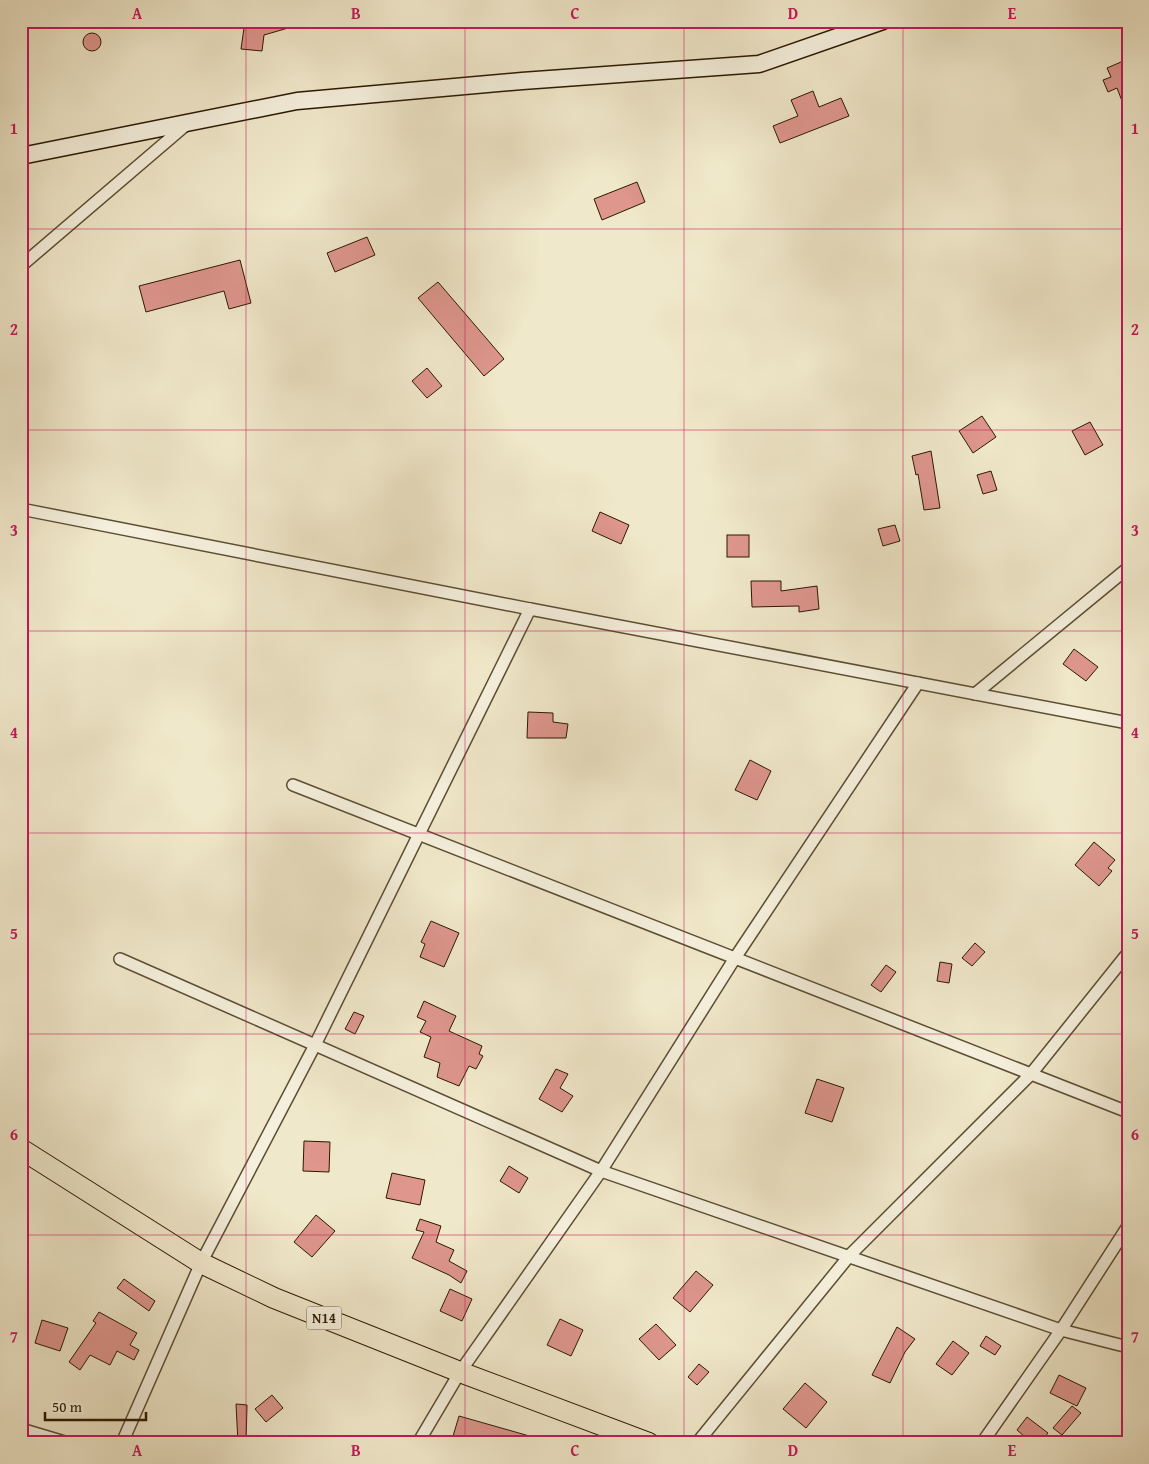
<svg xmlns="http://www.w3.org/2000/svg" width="1149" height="1464" font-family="'Gentium Book Plus',serif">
	<rect width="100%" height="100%" fill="#f0e8ca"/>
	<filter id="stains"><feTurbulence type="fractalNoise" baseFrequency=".004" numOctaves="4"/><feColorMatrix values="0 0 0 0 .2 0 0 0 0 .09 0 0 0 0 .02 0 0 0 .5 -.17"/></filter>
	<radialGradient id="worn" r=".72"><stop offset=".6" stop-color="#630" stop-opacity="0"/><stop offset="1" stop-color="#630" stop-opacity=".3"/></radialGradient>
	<!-- building -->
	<g fill="#de968d" stroke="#2b1900">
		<path d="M245,21h57v3l-38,11 -2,16 -21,-2z"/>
		<circle cx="92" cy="42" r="9"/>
		<path d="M1128,59v55h-1l-10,-26 -9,4 -5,-12 8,-3 -4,-9z"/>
		<path d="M813,91l6,16 22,-9 8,18 -69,27 -7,-17 25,-10 -7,-16z"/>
		<path d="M637,182l8,20 -43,18 -8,-21z"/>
		<path d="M367,237l8,18 -40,17 -8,-19z"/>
		<path d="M240,260l11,43 -22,6 -5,-18 -78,21 -7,-26z"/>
		<path d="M438,282l66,77 -20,17 -66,-78z"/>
		<path d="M427,368l15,18 -15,12 -15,-17z"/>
		<path d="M982,416l14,21 -23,16 -14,-22z"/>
		<path d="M1090,422l13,23 -18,10 -13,-24z"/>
		<path d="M931,451l9,57 -16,2 -6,-36 -2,1 -4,-19z"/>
		<path d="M991,471l6,19 -14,4 -6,-19z"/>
		<path d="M600,512l29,13 -8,19 -29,-13z"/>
		<path d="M895,525l5,16 -17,5 -5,-17z"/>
		<rect x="727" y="535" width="22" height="22"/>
		<path d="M751,581h30v10l36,-5 2,23 -20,3v-6l-47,1z"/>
		<path d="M1074,649l24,18 -12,14 -23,-17z"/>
		<path d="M528,712l25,1v9l15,2 -2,14h-39z"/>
		<path d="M750,760l21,11 -14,29 -22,-10z"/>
		<path d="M1094,842l21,18 -7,8 4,3 -13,15 -24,-21z"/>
		<path d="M431,921l28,12 -15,34 -24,-10 5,-13 -4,-2z"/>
		<path d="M975,943l10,9 -13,14 -10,-8z"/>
		<path d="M940,962l12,2 -3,19 -12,-2z"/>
		<path d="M886,965l10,7 -15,20 -10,-7z"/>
		<path d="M424,1001l32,15 -7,15 33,15 -3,8 4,2 -7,13 -7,-3 -10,20 -22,-9 3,-14 -16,-6 7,-20 -11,-5 6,-11 -9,-4z"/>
		<path d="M354,1012l10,4 -9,18 -10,-5z"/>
		<path d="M556,1069l12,5 -8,14 13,8 -11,16 -23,-13z"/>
		<path d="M817,1079l27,9 -12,34 -27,-9z"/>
		<path d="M304,1141l26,1 -1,30 -26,-1z"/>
		<path d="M509,1166l19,12 -9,15 -19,-12z"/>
		<path d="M392,1173l33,7 -5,25 -34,-7z"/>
		<path d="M316,1215l19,16 -23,26 -18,-15z"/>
		<path d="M420,1219l21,7 -5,16 18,8 -5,11 18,10 -6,12 -12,-8 -37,-17 12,-26 -8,-2z"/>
		<path d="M696,1271l17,14 -23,27 -17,-14z"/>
		<path d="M124,1279l31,22 -6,10 -32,-23z"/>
		<path d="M450,1289l22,10 -10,22 -22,-10z"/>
		<path d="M99,1312l38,21 -7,12 9,5 -5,10 -17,-9 -7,14 -20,-10 -10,15 -11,-8 27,-39 -3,-2z"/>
		<path d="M560,1319l23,11 -12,26 -24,-11z"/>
		<path d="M42,1320l26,8 -8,23 -25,-8z"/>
		<path d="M656,1324l20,21 -17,15 -20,-21z"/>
		<path d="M897,1327l18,12 -10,13 -15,31 -18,-8z"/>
		<path d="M986,1336l15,10 -6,9 -15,-9z"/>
		<path d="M953,1341l16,12 -17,22 -16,-11z"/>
		<path d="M699,1364l10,8 -12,13 -9,-8z"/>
		<path d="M1059,1375l27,13 -9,18 -27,-13z"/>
		<path d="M805,1383l22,19 -21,26 -23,-19z"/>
		<path d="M272,1395l11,13 -17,14 -11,-13z"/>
		<path d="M236,1404l11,1 -1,38h-8z"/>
		<path d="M1072,1406l9,7 -19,22 -9,-7z"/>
		<path d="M459,1416l81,23v4h-89z"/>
		<path d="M1027,1417l21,16 -8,10h-8l-15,-13z"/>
	</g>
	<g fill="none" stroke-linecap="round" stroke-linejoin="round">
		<!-- street casing -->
		<g stroke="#5c4d32" stroke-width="14">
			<g id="street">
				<path d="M21,266l166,-142"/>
				<path d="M21,509l509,100"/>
				<path d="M975,694l153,-126"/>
				<path d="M293,785l835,327"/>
				<path d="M120,959l481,212 460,159 67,17"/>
				<path d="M21,1429l47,14"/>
				<path d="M122,1443l79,-180 114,-218 215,-436 598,114"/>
				<path d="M418,1443l42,-71 141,-201 134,-213 183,-275"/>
				<path d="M697,1443l153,-188 181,-181 97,-121"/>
				<path d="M982,1443l79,-113 67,-104"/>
			</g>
		</g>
		<!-- secondary casing -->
		<g stroke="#2b1900" stroke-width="19">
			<path id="secondary" d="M21,156l276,-55 225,-20 237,-17 124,-43"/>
		</g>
		<!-- highway casing -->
		<g stroke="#2b1900" stroke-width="22">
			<path id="highway" d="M21,1149l180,114 73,35 186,74 189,71"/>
		</g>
		<!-- street -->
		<use href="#street" stroke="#f5f0dd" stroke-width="11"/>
		<!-- secondary -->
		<use href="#secondary" stroke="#f5f0dd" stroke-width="16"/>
		<!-- highway -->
		<use href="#highway" stroke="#f0e8ca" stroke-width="20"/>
	</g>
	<!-- grid -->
	<path fill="none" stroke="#c2185b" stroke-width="1" stroke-opacity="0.55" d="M246,21v1422M465,21v1422M684,21v1422M903,21v1422M21,229h1107M21,430h1107M21,631h1107M21,833h1107M21,1034h1107M21,1235h1107"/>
	<g text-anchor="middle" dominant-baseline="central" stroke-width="5" stroke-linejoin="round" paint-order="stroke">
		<!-- shield labels -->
		<rect fill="#f5f0dd" stroke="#685a42" stroke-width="1" x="306.5" y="1306.5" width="35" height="23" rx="4"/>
		<g font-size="14" font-weight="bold" fill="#2b1900">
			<text x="324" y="1318">N14</text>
		</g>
	</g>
	<!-- margin -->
	<rect width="1149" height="1464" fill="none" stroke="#f0e8ca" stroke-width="55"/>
	<!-- scale -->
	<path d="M45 1412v8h101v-8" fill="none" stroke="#2b1900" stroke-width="2.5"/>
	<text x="52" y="1412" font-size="15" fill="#2b1900" stroke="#f5f0dd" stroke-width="4" paint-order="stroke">50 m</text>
	<rect x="28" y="28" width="1094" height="1408" fill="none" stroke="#c2185b" stroke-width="2"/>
	<g font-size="16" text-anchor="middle" font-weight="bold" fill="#c2185b">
		<text x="137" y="19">A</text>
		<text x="356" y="19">B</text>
		<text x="575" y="19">C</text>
		<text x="793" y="19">D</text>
		<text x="1012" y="19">E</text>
		<text x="14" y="134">1</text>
		<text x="1135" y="134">1</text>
		<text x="14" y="335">2</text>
		<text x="1135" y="335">2</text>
		<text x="14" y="536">3</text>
		<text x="1135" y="536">3</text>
		<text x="14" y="738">4</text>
		<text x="1135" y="738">4</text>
		<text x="14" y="939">5</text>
		<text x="1135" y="939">5</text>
		<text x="14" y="1140">6</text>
		<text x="1135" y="1140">6</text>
		<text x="14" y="1342">7</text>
		<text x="1135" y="1342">7</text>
		<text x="137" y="1456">A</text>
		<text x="356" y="1456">B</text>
		<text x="575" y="1456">C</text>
		<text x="793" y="1456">D</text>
		<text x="1012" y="1456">E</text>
	</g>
	<rect width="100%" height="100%" filter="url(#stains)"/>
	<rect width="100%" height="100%" fill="url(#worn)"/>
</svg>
